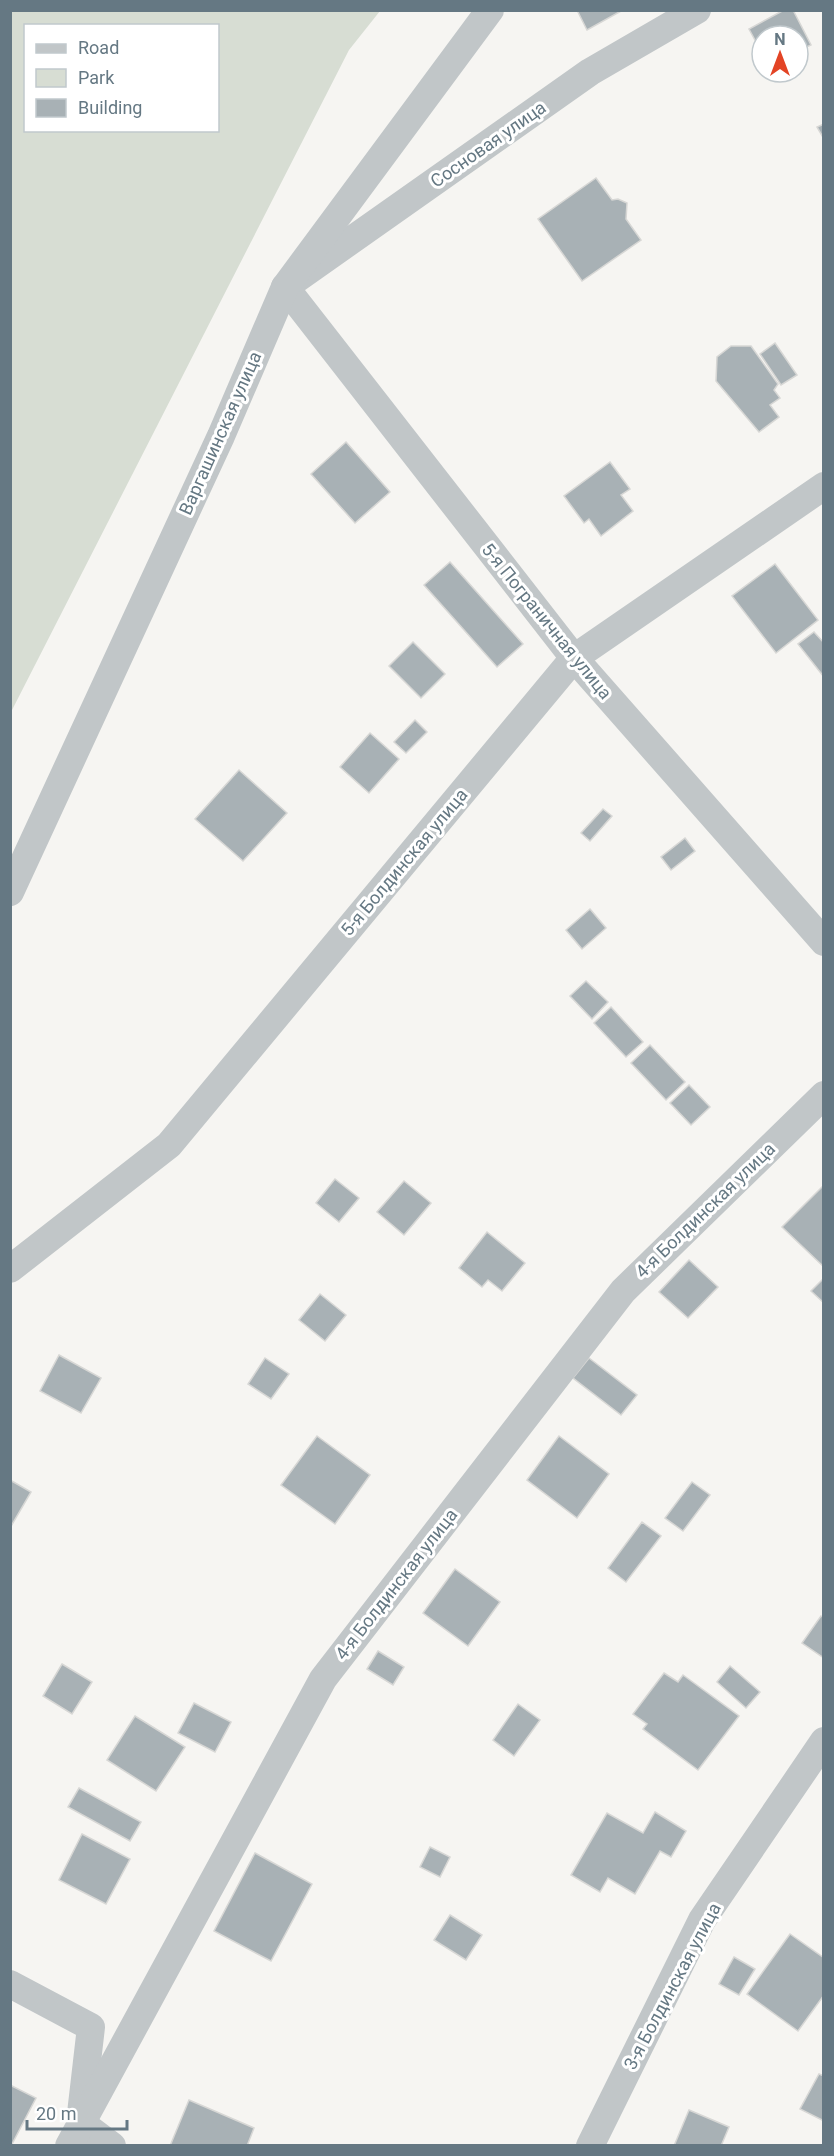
<svg xmlns="http://www.w3.org/2000/svg" width="834" height="2156" font-family="Roboto,sans-serif">
	<rect width="100%" height="100%" fill="#f6f5f2"/>
	<!-- green -->
	<path fill="#d7ddd3" fill-rule="evenodd" d="M11,10l369,1 -31,39 -338,662zM26,26h192v104h-192z"/>
	<!-- building -->
	<g fill="#a8b1b5" stroke="#d7d7d5" stroke-width="1.5">
		<path d="M577,10h46l-36,20z"/>
		<path d="M784,10h9l18,35 -13,6v-15h-36v17l-13,-24z"/>
		<path d="M824,124v15l-7,-12z"/>
		<path d="M596,178l16,22 6,-1 9,4 -1,16 15,21 -59,41 -44,-62z"/>
		<path d="M775,343l22,32 -16,10 -21,-31z"/>
		<path d="M731,346h20l27,38 -4,6 6,8 -10,7 9,12 -20,15 -43,-51 1,-24z"/>
		<path d="M346,442l44,50 -35,31 -44,-49z"/>
		<path d="M610,462l20,27 -9,6 12,16 -32,25 -12,-17 -5,4 -20,-27z"/>
		<path d="M450,562l73,82 -26,23 -73,-82z"/>
		<path d="M775,564l43,56 -42,33 -44,-57z"/>
		<path d="M814,632l10,11v34l-26,-33z"/>
		<path d="M413,642l32,32 -24,24 -32,-32z"/>
		<path d="M415,720l12,12 -21,21 -12,-11z"/>
		<path d="M370,733l29,26 -30,34 -29,-26z"/>
		<path d="M239,770l48,43 -44,48 -48,-42z"/>
		<path d="M603,809l9,7 -22,25 -9,-8z"/>
		<path d="M685,838l10,13 -24,19 -10,-13z"/>
		<path d="M590,909l16,19 -24,21 -16,-19z"/>
		<path d="M586,981l22,21 -16,17 -22,-23z"/>
		<path d="M611,1007l32,35 -17,15 -32,-34z"/>
		<path d="M650,1045l35,37 -19,18 -35,-37z"/>
		<path d="M689,1085l21,22 -19,18 -21,-22z"/>
		<path d="M335,1179l24,19 -20,24 -23,-19z"/>
		<path d="M404,1181l27,22 -27,32 -27,-23z"/>
		<path d="M824,1185v82l-42,-40z"/>
		<path d="M487,1232l38,31 -23,28 -14,-11 -6,7 -23,-19z"/>
		<path d="M689,1260l29,27 -30,31 -29,-26z"/>
		<path d="M824,1278v25l-13,-12z"/>
		<path d="M320,1294l26,21 -21,26 -26,-21z"/>
		<path d="M59,1355l42,23 -20,35 -41,-22z"/>
		<path d="M265,1358l24,16 -18,25 -23,-15z"/>
		<path d="M589,1358l48,37 -16,20 -48,-37z"/>
		<path d="M317,1436l53,39 -35,49 -54,-39z"/>
		<path d="M559,1436l50,38 -32,44 -50,-38z"/>
		<path d="M10,1480l21,12 -21,36z"/>
		<path d="M692,1482l18,13 -27,36 -18,-13z"/>
		<path d="M642,1522l19,14 -35,46 -18,-14z"/>
		<path d="M455,1569l45,33 -32,44 -45,-33z"/>
		<path d="M821,1616l3,2v40l-22,-15z"/>
		<path d="M378,1651l26,16 -11,18 -26,-16z"/>
		<path d="M62,1664l30,18 -20,32 -29,-18z"/>
		<path d="M730,1666l30,26 -14,16 -29,-26z"/>
		<path d="M664,1673l14,9 5,-7 56,41 -41,54 -55,-41 4,-5 -14,-10z"/>
		<path d="M194,1703l37,19 -16,30 -37,-19z"/>
		<path d="M518,1704l22,16 -26,36 -21,-16z"/>
		<path d="M135,1716l50,31 -29,44 -49,-31z"/>
		<path d="M79,1788l62,34 -11,19 -62,-34z"/>
		<path d="M655,1812l31,19 -15,26 -11,-6 -25,43 -27,-16 -8,14 -29,-17 36,-62 36,20z"/>
		<path d="M82,1834l48,25 -24,45 -47,-24z"/>
		<path d="M430,1847l20,10 -10,20 -20,-10z"/>
		<path d="M255,1853l57,31 -41,77 -57,-30z"/>
		<path d="M450,1915l32,20 -16,25 -32,-20z"/>
		<path d="M790,1934l34,24v37l-26,36 -51,-37z"/>
		<path d="M734,1957l21,12 -16,26 -20,-11z"/>
		<path d="M819,2074l5,2v45l-24,-12z"/>
		<path d="M10,2085l26,13 -25,48h-1z"/>
		<path d="M189,2100l65,28 -7,18h-77z"/>
		<path d="M689,2110l40,17 -8,19h-47z"/>
	</g>
	<g fill="none" stroke-linecap="round" stroke-linejoin="round">
		<!-- street -->
		<g stroke="#c1c6c8" stroke-width="28">
			<path d="M697,10l-107,62 -305,215 289,371 250,284"/>
			<path d="M10,892l211,-456 64,-149 205,-277"/>
			<path d="M10,1269l159,-124 405,-487 250,-172"/>
			<path d="M10,1984l81,43 -11,95 32,24"/>
			<path d="M69,2146l254,-467 300,-388 201,-196"/>
			<path d="M590,2146l112,-226 122,-179"/>
		</g>
	</g>
	<g text-anchor="middle" dominant-baseline="central" stroke-width="6" stroke-linejoin="round" paint-order="stroke">
		<!-- street labels -->
		<g font-size="18" fill="#657883" stroke="#fff">
			<text transform="translate(488 144) rotate(-35)">Сосновая улица</text>
			<text transform="translate(220 433) rotate(-66)">Варгашинская улица</text>
			<text transform="translate(547 621) rotate(51)">5-я Пограничная улица</text>
			<text transform="translate(404 862) rotate(-50)">5-я Болдинская улица</text>
			<text transform="translate(705 1210) rotate(-44)">4-я Болдинская улица</text>
			<text transform="translate(396 1584) rotate(-52)">4-я Болдинская улица</text>
			<text transform="translate(672 1986) rotate(-62)">3-я Болдинская улица</text>
		</g>
	</g>
	<!-- border -->
	<rect width="834" height="2156" fill="none" stroke="#657883" stroke-width="24"/>
	<!-- legend -->
	<rect x="24" y="24" width="195" height="108" fill="#ffffff" stroke="#c1c9cd" stroke-width="1.5"/>
	<rect x="36" y="44" width="30" height="9" fill="#c1c6c8" stroke="#c1c9cd" stroke-width="1.5"/>
	<text x="78" y="54" font-size="18" fill="#657883">Road</text>
	<rect x="36" y="69" width="30" height="18" fill="#d7ddd3" stroke="#c1c9cd" stroke-width="1.5"/>
	<text x="78" y="84" font-size="18" fill="#657883">Park</text>
	<rect x="36" y="99" width="30" height="18" fill="#a8b1b5" stroke="#c1c9cd" stroke-width="1.5"/>
	<text x="78" y="114" font-size="18" fill="#657883">Building</text>
	<!-- north arrow -->
	<g transform="translate(780 54)"><circle r="28" fill="#ffffff" stroke="#c1c9cd" stroke-width="1.5"/>
	<path d="M0-4.5L10 22L0 15L-10 22Z" fill="#e34425"/>
	<text y="-9" font-size="16" font-weight="bold" text-anchor="middle" fill="#657883">N</text>
	</g>
	<!-- scale -->
	<path d="M27 2120v9h100v-9" fill="none" stroke="#657883" stroke-width="3"/>
	<text x="36" y="2120" font-size="18" fill="#657883" stroke="#ffffff" stroke-width="4.5" paint-order="stroke">20 m</text>
</svg>
